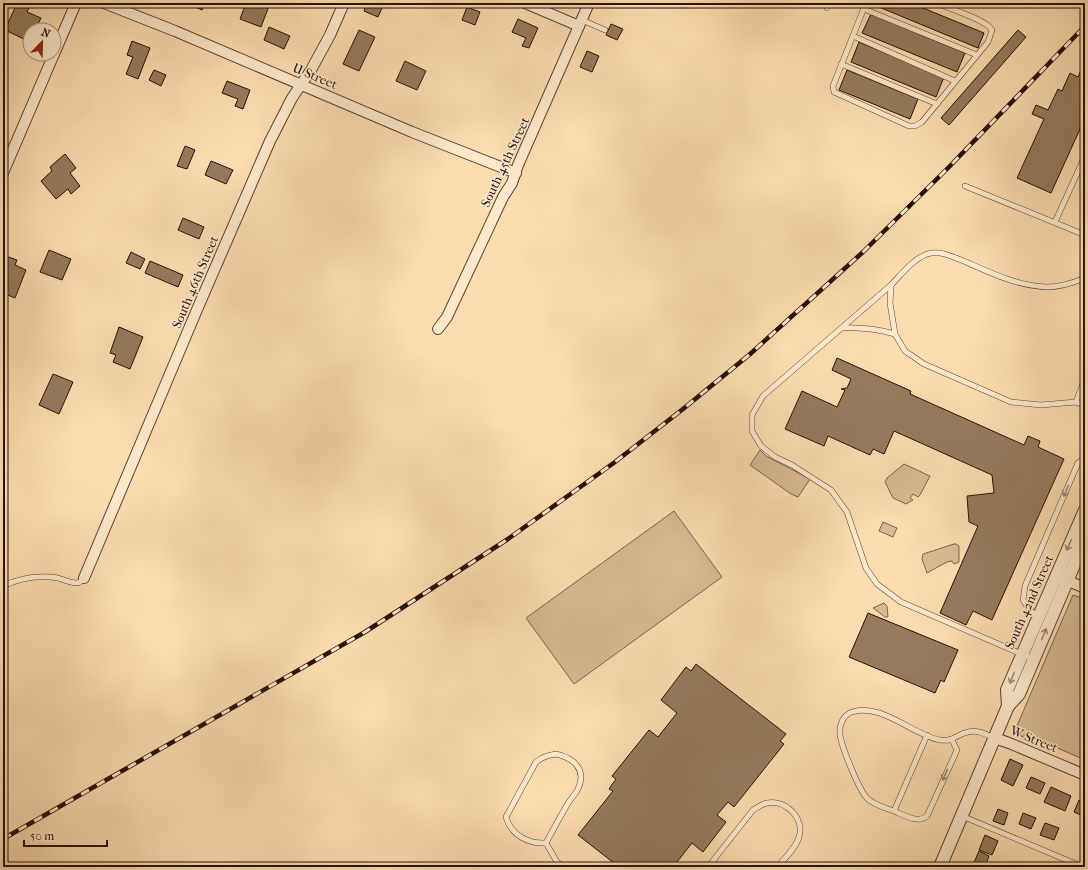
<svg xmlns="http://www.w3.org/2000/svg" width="1088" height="870" font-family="'IM FELL French Canon',serif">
	<rect width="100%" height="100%" fill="#fcdcaf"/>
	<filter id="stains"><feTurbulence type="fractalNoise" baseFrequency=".005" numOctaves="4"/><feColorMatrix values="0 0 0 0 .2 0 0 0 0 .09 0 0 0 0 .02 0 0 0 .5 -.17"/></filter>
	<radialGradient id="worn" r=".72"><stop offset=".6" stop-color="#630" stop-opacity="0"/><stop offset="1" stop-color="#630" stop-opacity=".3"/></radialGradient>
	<!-- green -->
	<g fill="#d8b992" stroke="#80644c">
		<path d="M760,450l6,6 44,23 -12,18 -7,-3 -41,-29z"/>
		<path d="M904,464l26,12 -10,19 -2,2 -5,-3 -3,4 3,2 -7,4 -13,-6 -8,-16 2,-4z"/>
		<path d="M674,511l48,66 -148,107 -48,-66z"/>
		<path d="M883,522l14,6 -4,9 -14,-6z"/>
		<path d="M954,544h2l3,2v16l-5,2 -2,-3 -5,1 -20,11 -5,-14 1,-5z"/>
		<path d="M1073,595l12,4v161l-48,-21 -12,-1 -4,-2 -5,-8z"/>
		<path d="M884,603l3,3 1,11h-3l-12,-9z"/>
	</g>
	<!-- building -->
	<g fill="#967a5d" stroke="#280f05">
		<path d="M17,3h6l7,3 -3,6 14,6 -6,12h-5v12l-25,-12z"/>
		<path d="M192,3h13l-3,7 -11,-5z"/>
		<path d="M246,3h14l9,3 -8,21 -21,-8z"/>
		<path d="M367,3h9l7,3 -5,11 -14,-6z"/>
		<path d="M875,3h36l73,30 -6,15 -104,-43z"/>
		<path d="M467,7l13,5 -5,13 -13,-5z"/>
		<path d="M871,14l94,39 -8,19 -95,-39z"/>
		<path d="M518,19l20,9 -9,20 -7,-2 4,-8 -14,-6z"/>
		<path d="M611,24l12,5 -6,11 -11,-5z"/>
		<path d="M269,27l21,9 -6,13 -20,-9z"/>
		<path d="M359,30l16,7 -16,34 -16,-7z"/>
		<path d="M1018,30l8,7 -77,88 -8,-7z"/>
		<path d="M132,41l18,7 -12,31 -12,-5 7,-17 -6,-2z"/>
		<path d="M859,42l85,35 -8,20 -85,-35z"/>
		<path d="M587,51l12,5 -7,16 -12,-5z"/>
		<path d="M405,61l21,10 -9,19 -21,-9z"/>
		<path d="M1083,66l2,1v51l-34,75 -34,-15 27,-59 -12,-5 4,-9 12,5 10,-21 4,2 8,-18 8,4z"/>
		<path d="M154,70l12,5 -5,11 -12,-6z"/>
		<path d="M847,70l71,29 -8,20 -71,-29z"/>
		<path d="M227,81l23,9 -7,19 -8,-3 3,-7 -16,-6z"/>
		<path d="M185,146l10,4 -8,19 -10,-3z"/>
		<path d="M65,154l11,14 -6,5 10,13 -9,8 -3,-5 -12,10 -15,-18 11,-10 -2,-4z"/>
		<path d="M211,161l22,9 -7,14 -21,-9z"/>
		<path d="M183,218l21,9 -5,12 -21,-9z"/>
		<path d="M49,250l22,9 -9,21 -22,-8z"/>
		<path d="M131,252l14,7 -5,10 -14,-6z"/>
		<path d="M3,255l14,5 -2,5 11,5 -11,28 -12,-5z"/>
		<path d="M150,261l33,14 -5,12 -33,-14z"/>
		<path d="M119,327l24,10 -13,32 -17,-7 3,-7 -6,-2z"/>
		<path d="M837,358l74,33 -1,3 114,51 4,-9 12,5 -2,6 26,12 -72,161 -19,-9 -7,14 -26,-12 38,-87 -9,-4 -2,-26 27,-3 -2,-18 -98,-44 -10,23 -11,-5 -3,6 -42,-19 -4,10 -39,-17 17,-38 35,16 8,-17 -4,-1 6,-1 4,-9 -19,-9z"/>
		<path d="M53,374l20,8 -14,32 -20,-9z"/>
		<path d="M868,613l90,37 -14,32 -3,-2 -6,13 -86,-36z"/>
		<path d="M696,664l90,70 -6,7 4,3 -50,63 -6,-5 -11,13 9,7 -23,30 -11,-9 -19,24h-54l-41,-32 35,-44 -4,-2 7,-10 -4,-3 37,-46 9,7 19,-24 -16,-13 25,-33 5,4z"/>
		<path d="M1010,759l13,6 -10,21 -12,-6z"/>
		<path d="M1031,777l14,6 -5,11 -14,-6z"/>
		<path d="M1051,787l20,9 -6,15 -21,-9z"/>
		<path d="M1079,800l6,3v14l-11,-5z"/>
		<path d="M998,809l10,4 -4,12 -11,-4z"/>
		<path d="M1023,813l13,5 -5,11 -12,-5z"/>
		<path d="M1045,823l14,5 -5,12 -14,-5z"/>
		<path d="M985,835l13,6 -6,14 -13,-5z"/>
		<path d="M979,851l10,5 -4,11h-13z"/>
	</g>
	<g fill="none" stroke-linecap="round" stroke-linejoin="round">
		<!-- service casing -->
		<g stroke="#5d4230" stroke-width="6">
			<g id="service">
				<path d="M866,3l-33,83 1,6 75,34h6l7,-4 66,-80 4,-12c-5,-10 -44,-22 -56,-27"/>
				<path d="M827,8l2,-5"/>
				<path d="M864,9l113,46"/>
				<path d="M582,20l23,10"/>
				<path d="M853,36l102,45"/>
				<path d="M841,64l96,40"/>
				<path d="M965,186l120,49"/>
				<path d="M1055,222l30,-66"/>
				<path d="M1085,278c-12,5 -25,9 -38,9 -29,-1 -56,-14 -81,-25 -11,-4 -23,-11 -35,-9 -16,3 -29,21 -40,32l-1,18 5,31 10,17 19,13 87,38 30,3 35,-3 9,4"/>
				<path d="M891,285l-128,111 -11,19v16l9,15 14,11 17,8 39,25 16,22 19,56 11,16 24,18 132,57"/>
				<path d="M842,328c19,-1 35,1 53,6"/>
				<path d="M1076,402l9,-24"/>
				<path d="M3,586c17,-8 37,-11 55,-8 6,2 13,5 19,5 3,0 5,-3 7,-5"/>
				<path d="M1038,617l-9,-8 -6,-9 2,-14 53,-123 7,-5"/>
				<path d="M927,735l-33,76c-8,-3 -21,-6 -27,-13 -8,-8 -26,-52 -27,-64 -1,-9 3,-19 12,-22 28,-10 61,23 88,28 14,2 17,-6 28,-8 9,-3 19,3 27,6"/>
				<path d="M556,754c18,4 31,16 22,35 -3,6 -8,10 -11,16 -7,12 -14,25 -21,38 -18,1 -35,-8 -40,-26l30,-55c6,-5 12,-7 20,-8z"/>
				<path d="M894,811c10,4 23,13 33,5l30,-66 -5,-10"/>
				<path d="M962,816l121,51"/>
				<path d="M546,843l11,19 7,5"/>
				<path d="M708,867l45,-57c5,-3 9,-6 14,-7 19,-4 38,16 32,34 -3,11 -14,21 -22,30"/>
			</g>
		</g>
		<!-- minor casing -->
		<g stroke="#5d4230" stroke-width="12">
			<g id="minor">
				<path d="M104,3l71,28 237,101 104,41"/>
				<path d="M525,3l54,23"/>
				<path d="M54,54l22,-51"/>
				<path d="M3,173l51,-119"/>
				<path d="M438,329l9,-12 56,-120 9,-14 6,-18 71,-162"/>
				<path d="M84,578l112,-266 74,-171 22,-43 19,-28 19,-35 14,-32"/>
				<path d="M1061,578l24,10"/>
				<path d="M995,738l14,5 76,32"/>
			</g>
		</g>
		<!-- tertiary casing -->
		<g stroke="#5d4230" stroke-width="14">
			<g id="tertiary">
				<path d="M1008,706l-1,-16 78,-180"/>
				<path d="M940,867l68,-161 11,-12 66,-155"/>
			</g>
		</g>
		<!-- service -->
		<use href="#service" stroke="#fde8cb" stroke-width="5"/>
		<!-- minor -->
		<use href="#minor" stroke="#fde8cb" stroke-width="10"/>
		<!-- tertiary -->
		<use href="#tertiary" stroke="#fde8cb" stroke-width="12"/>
		<!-- rail casing -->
		<g stroke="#280f05" stroke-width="4.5">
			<path id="rail" d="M3,839l362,-207 143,-93 107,-77 68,-53 66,-54 114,-103 86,-85 136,-141"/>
		</g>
		<!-- rail -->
		<use href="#rail" stroke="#fde8cb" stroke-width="3" stroke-dasharray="9" stroke-linecap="butt"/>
	</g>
	<!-- one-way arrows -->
	<defs><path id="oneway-shaft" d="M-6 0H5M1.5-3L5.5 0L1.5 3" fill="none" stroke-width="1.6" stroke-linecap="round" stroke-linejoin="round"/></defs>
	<g stroke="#9d8672">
		<use href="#oneway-shaft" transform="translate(1066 491) rotate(113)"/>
		<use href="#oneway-shaft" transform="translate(1069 545) rotate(114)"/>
		<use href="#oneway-shaft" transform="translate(1044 634) rotate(-67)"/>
		<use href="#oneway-shaft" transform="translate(1012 678) rotate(112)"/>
		<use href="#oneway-shaft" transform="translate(945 775) rotate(114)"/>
	</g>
	<g text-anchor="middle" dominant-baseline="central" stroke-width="3" stroke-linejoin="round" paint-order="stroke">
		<!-- street labels -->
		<g font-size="13" fill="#280f05" stroke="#fde8cb">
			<text transform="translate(315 76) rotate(23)">U Street</text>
			<text transform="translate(505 162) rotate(-65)">South 45th Street</text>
			<text transform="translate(195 282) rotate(-67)">South 46th Street</text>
			<text transform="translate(1029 602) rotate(-66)">South 42nd Street</text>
			<text transform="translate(1034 739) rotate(22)">W Street</text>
		</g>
	</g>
	<!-- margin -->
	<rect width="1088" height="870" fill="none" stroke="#fcdcaf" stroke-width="16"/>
	<rect x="4" y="4" width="1080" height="862" fill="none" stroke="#280f05" stroke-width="2"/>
	<rect x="8" y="8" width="1072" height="854" fill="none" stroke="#280f05"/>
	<!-- north arrow -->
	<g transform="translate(42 42) rotate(23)"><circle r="19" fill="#fde8cb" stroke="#a8917c"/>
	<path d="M0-3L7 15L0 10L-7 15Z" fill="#8f2418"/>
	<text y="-6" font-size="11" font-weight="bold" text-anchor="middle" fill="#280f05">N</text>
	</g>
	<!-- scale -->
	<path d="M24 840v6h83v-6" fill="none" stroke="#280f05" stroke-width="2"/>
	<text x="30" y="840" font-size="12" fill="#280f05" stroke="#fde8cb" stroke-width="3" paint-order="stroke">50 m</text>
	<rect width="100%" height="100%" filter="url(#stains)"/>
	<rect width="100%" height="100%" fill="url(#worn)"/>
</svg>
